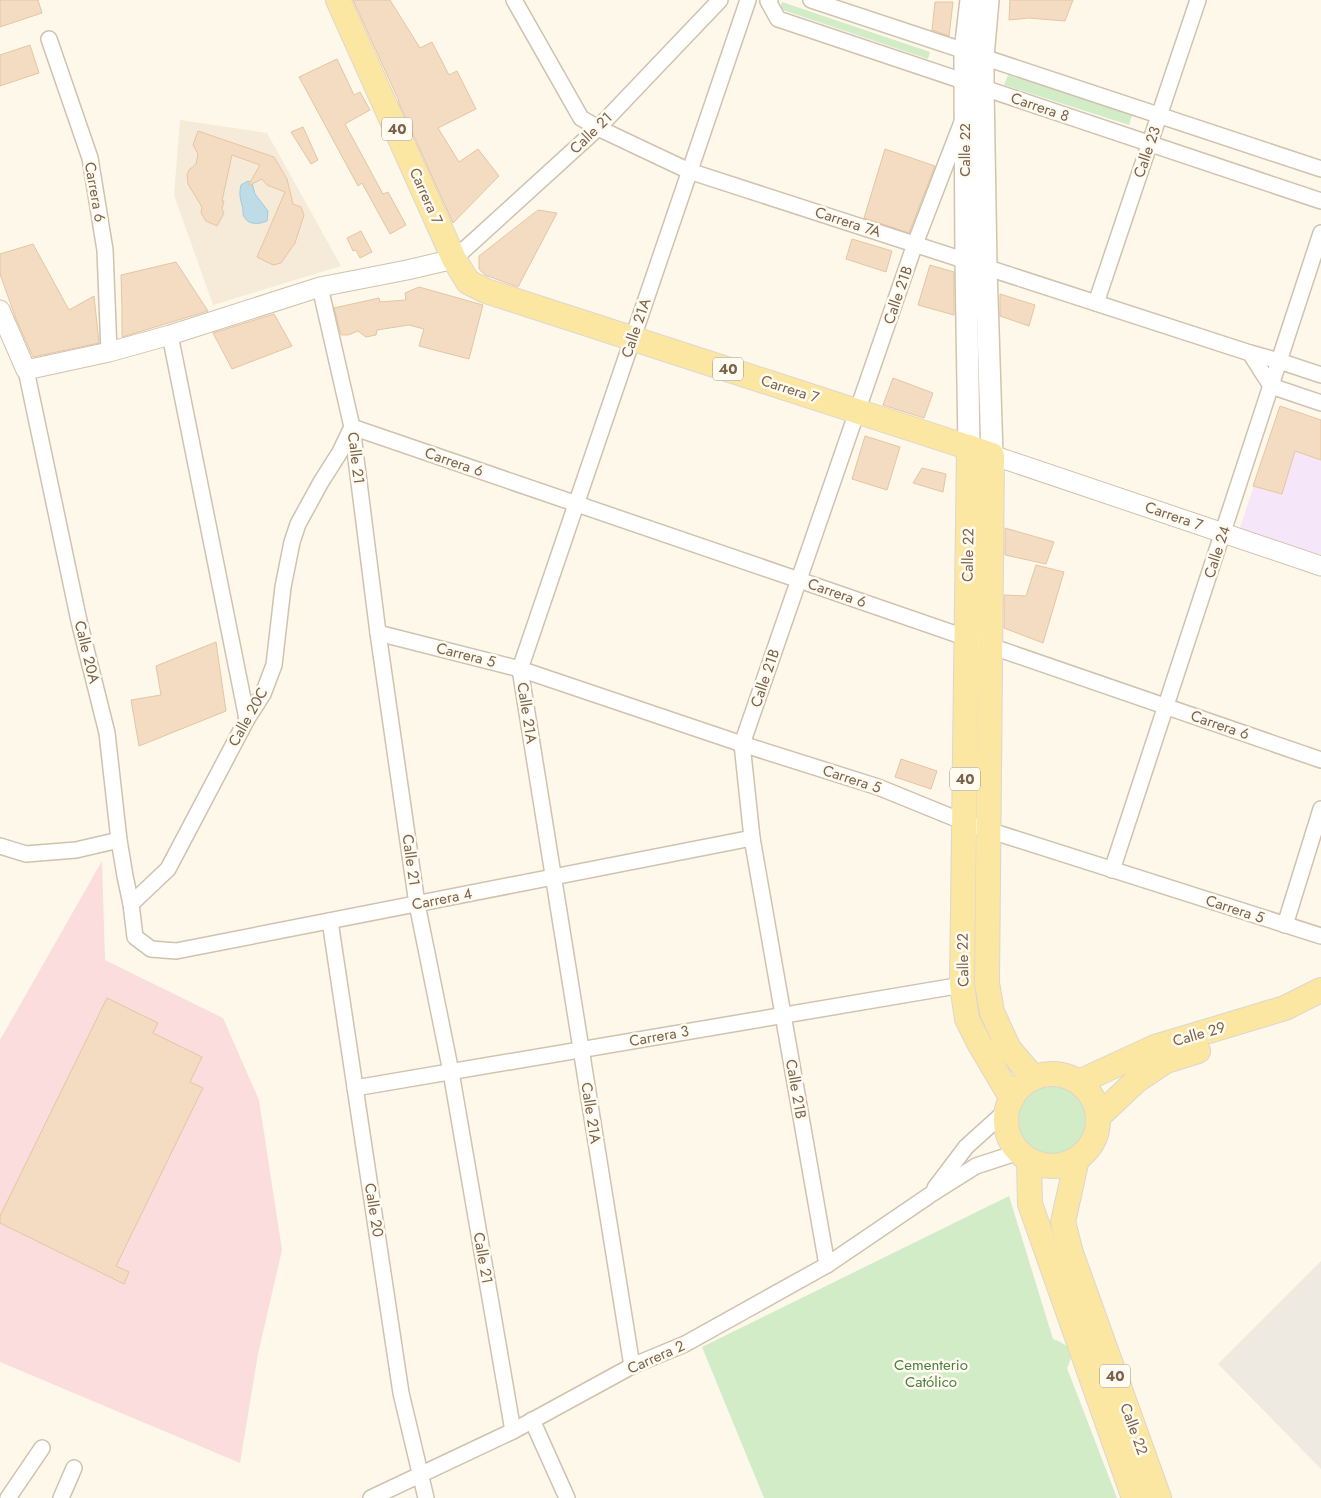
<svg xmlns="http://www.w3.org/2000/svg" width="1321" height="1498" font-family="Jost,sans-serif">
	<rect width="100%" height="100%" fill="#fdf8ea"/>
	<!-- residential -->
	<path fill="#f5ebd8" d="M180,120l87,13 74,133 -128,39 -39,-110z"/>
	<!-- industrial -->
	<path fill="#eeeae2" d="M1321,1261v208l-103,-105z"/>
	<!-- education -->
	<path fill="#f5e6fa" d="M1280,406l41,14v135l-81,-27z"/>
	<!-- medical -->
	<path fill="#fbdddd" d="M102,861l3,99 118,58 36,82 23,150 -24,104 -18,109 -240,-101v-322z"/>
	<!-- green -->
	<g fill="#d1ecc7">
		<path d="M782,2l148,50 -2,7 -148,-50z"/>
		<path d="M1008,75l124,40 -3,10 -125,-40z"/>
		<circle cx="1052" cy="1120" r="37"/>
		<path d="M1009,1196l44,143c16,6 23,12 14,29l50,130h-353l-62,-151z"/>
	</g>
	<!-- water -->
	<path fill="#bddce8" stroke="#a3cada" d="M248,181l4,2 3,11 13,17 -1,10c-9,4 -21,4 -24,-7 0,-3 0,-6 -1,-9 -2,-7 -3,-12 -1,-20z"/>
	<!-- building -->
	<g fill="#f3dcc1" stroke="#e6c5a1">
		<path d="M0,0h38l4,13 -42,14z"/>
		<path d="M353,0h37l30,48 12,-6 17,33 8,-4 19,38 -38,19 21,34 19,-13 21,27 -46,47 -55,-122h1z"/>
		<path d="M1010,0h63l-8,21 -36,-3 -20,2z"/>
		<path d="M935,2h18l-4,34 -17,-6z"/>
		<path d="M30,45l9,28 -39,13v-31z"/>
		<path d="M337,59l17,36 6,-3 10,18 -25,14 38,70 5,-2 18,33 -16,9 -28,-51 -4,3 -59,-109z"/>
		<path d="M303,127l15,33 -7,4 -20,-32z"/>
		<path d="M198,131l76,26 13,22 6,25 8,3 3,8 -9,28 -14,20 -8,2 -16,-8 28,-65 -18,-7 -5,-6 -14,7 12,-21 -28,-10 -10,46h2l-2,8 2,4 -7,13 -11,-5 -5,-8 1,-6 -14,-23 -1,-9 2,-5 7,-6 2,-10 -5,-9z"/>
		<path d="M885,149l50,17 -26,67 -45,-15z"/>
		<path d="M538,210l19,3 -39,74 -33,-12 -6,-6v-13z"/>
		<path d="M361,231l11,21 -12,6 -4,-8 -3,1 -6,-13z"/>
		<path d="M852,239l40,12 -6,21 -40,-13z"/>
		<path d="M33,244l36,66 25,-14 5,47 -66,14 -17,-38 -16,-45v-20z"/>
		<path d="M176,262l32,49 -86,26v-30l-1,-32z"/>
		<path d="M930,265l24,7v43l-36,-10z"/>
		<path d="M419,287l64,18 -14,54 -50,-13 5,-17 -15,-4 -32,5 -1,5 -10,2 -8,-6 -10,4h-7l-7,-27 45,-10 1,4 26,-2 -1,-7z"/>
		<path d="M1000,294l35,11 -6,21 -29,-10z"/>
		<path d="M274,314l18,32 -60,23 -19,-36z"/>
		<path d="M893,378l40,15 -9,25 -41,-13z"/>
		<path d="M1280,406l41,14v40l-26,-9 -13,43 -29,-8z"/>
		<path d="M865,436l35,11 -13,43 -35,-11z"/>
		<path d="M922,468l24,6 -3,18 -30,-9z"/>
		<path d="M1005,528l49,14 -8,22 -41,-9z"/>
		<path d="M1036,565l28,7 -21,71 -39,-15v-33l22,1z"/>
		<path d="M216,642l10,69 -87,35 -8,-46 30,-5 -5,-29z"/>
		<path d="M901,759l36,12 -6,18 -36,-12z"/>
		<path d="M107,998l51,25 -5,10 49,24 -12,25 13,6 -87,178 13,6 -5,12 -124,-61v-7z"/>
	</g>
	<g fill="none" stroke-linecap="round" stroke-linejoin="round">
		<!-- minor casing -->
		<g stroke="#d0c2ae" stroke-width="18">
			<g id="minor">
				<path d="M514,0l67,118 17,10 91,43 561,182 29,8 42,14"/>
				<path d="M770,0l-2,1 10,18 543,182"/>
				<path d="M811,0l510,169"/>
				<path d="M49,39l41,119 15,92 4,102"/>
				<path d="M454,259l144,-131 122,-128"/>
				<path d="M320,287l32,140 26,206 39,271 34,168 62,359"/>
				<path d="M1096,303l102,-303"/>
				<path d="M170,335l77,384"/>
				<path d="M1250,353l21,33 50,17"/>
				<path d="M26,370l53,251 28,112 12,107 6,36 6,28 4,33 16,12 25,2 576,-113"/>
				<path d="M378,633l142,36 222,75 136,43 86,35 24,8 333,106"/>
				<path d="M0,846l26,8 50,-4 43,-10"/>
				<path d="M1112,870l209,-637"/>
				<path d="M131,904l37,-35 79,-150 16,-25 11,-29 9,-78 9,-45 6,-18 23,-42 19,-30 12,-25 447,153 522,180"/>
				<path d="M330,921l71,472 25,105"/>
				<path d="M1285,925l36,-116"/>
				<path d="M355,1088l607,-103"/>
				<path d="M935,1188l31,-41 42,-38"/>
				<path d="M827,1265l-75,-427 -10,-94 173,-500 47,-122"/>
				<path d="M632,1366l-112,-697 228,-669"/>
				<path d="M532,1420l35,78"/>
				<path d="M8,1498l34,-50"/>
				<path d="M61,1498l13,-30"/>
				<path d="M371,1498l142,-67 119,-65 53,-22 142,-79 103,-70 46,-29 43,-14"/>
			</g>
		</g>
		<!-- tertiary casing -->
		<g stroke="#d0c2ae" stroke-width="21">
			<g id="tertiary">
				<path d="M0,310l26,60 83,-18 61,-17 150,-48 87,-17 47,-11"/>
				<path d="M992,455l329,111"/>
			</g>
		</g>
		<!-- secondary casing -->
		<g stroke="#d3c3ac" stroke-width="24">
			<g id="secondary">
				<path d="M988,0l-5,57v30l3,180 6,188"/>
				<path d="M969,447l-3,-186 -1,-180v-30l6,-51"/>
			</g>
		</g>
		<!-- primary casing -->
		<g stroke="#dcd6d0" stroke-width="26">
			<g id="primary">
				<path d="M338,0l116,259 14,23 18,9 506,164 -5,528 5,29 17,37 25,29"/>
				<path d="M969,447l-7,538 5,34 12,24 33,56"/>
				<circle cx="1052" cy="1120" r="46"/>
				<path d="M1079,1082l76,-35 130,-39 36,-18"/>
				<path d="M1099,1116l37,-35 30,-20 32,-10"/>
				<path d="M1077,1159l-14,63 8,31 88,245"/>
				<path d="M1029,1160l1,44 104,294"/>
			</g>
		</g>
		<!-- minor -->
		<use href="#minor" stroke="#fff" stroke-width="15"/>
		<!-- tertiary -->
		<use href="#tertiary" stroke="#fff" stroke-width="19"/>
		<!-- secondary -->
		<use href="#secondary" stroke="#fff" stroke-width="21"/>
		<!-- primary -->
		<use href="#primary" stroke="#fce7a2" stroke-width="24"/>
	</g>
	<g text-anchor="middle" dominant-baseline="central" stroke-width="5" stroke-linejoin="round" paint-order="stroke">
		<!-- shield labels -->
		<g fill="#fffbf1" stroke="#a1907e" stroke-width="1">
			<rect x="382" y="117.5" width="30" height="23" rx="4"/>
			<rect x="713" y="357.5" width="30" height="23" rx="4"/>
			<rect x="950" y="767.5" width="30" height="23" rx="4"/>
			<rect x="1100" y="1364.5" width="30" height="23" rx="4"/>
		</g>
		<g font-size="14" font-weight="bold" fill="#79624c">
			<text x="397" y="129">40</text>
			<text x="728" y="369">40</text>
			<text x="965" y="779">40</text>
			<text x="1115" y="1376">40</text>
		</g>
		<!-- street labels -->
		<g font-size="15" fill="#79624c" stroke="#fffbf1">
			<text transform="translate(1040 107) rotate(19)">Carrera 8</text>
			<text transform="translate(591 133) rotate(-44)">Calle 21</text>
			<text transform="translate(965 150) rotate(-90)">Calle 22</text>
			<text transform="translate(1147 152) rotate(-71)">Calle 23</text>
			<text transform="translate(95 192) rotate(80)">Carrera 6</text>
			<text transform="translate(426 196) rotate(66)">Carrera 7</text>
			<text transform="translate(848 222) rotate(18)">Carrera 7A</text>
			<text transform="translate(898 295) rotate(-71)">Calle 21B</text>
			<text transform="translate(636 328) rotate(-71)">Calle 21A</text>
			<text transform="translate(790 389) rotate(18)">Carrera 7</text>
			<text transform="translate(356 458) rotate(83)">Calle 21</text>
			<text transform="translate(454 462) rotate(19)">Carrera 6</text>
			<text transform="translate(1174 516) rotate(19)">Carrera 7</text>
			<text transform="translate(1217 552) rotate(-72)">Calle 24</text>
			<text transform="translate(968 555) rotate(-89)">Calle 22</text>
			<text transform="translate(837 593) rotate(19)">Carrera 6</text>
			<text transform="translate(87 652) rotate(76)">Calle 20A</text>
			<text transform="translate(466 655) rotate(14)">Carrera 5</text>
			<text transform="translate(765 678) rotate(-71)">Calle 21B</text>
			<text transform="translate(527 713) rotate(81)">Calle 21A</text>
			<text transform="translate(248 717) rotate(-61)">Calle 20C</text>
			<text transform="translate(1220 725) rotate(19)">Carrera 6</text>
			<text transform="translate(852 779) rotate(18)">Carrera 5</text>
			<text transform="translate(411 860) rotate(82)">Calle 21</text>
			<text transform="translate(442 899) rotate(-11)">Carrera 4</text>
			<text transform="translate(1235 909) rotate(18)">Carrera 5</text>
			<text transform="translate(963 960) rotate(-91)">Calle 22</text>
			<text transform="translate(1199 1034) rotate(-16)">Calle 29</text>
			<text transform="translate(659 1036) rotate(-10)">Carrera 3</text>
			<text transform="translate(796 1089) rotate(80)">Calle 21B</text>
			<text transform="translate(591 1113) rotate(81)">Calle 21A</text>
			<text transform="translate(374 1210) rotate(81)">Calle 20</text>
			<text transform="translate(483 1258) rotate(80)">Calle 21</text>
			<text transform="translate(656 1357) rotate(-24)">Carrera 2</text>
			<text transform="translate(1134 1429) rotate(70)">Calle 22</text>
		</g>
		<!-- park labels -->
		<g font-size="15" fill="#4c7f43" stroke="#fffbf1">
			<text x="931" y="1365">Cementerio<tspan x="931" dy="17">Católico</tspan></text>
		</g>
	</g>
</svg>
